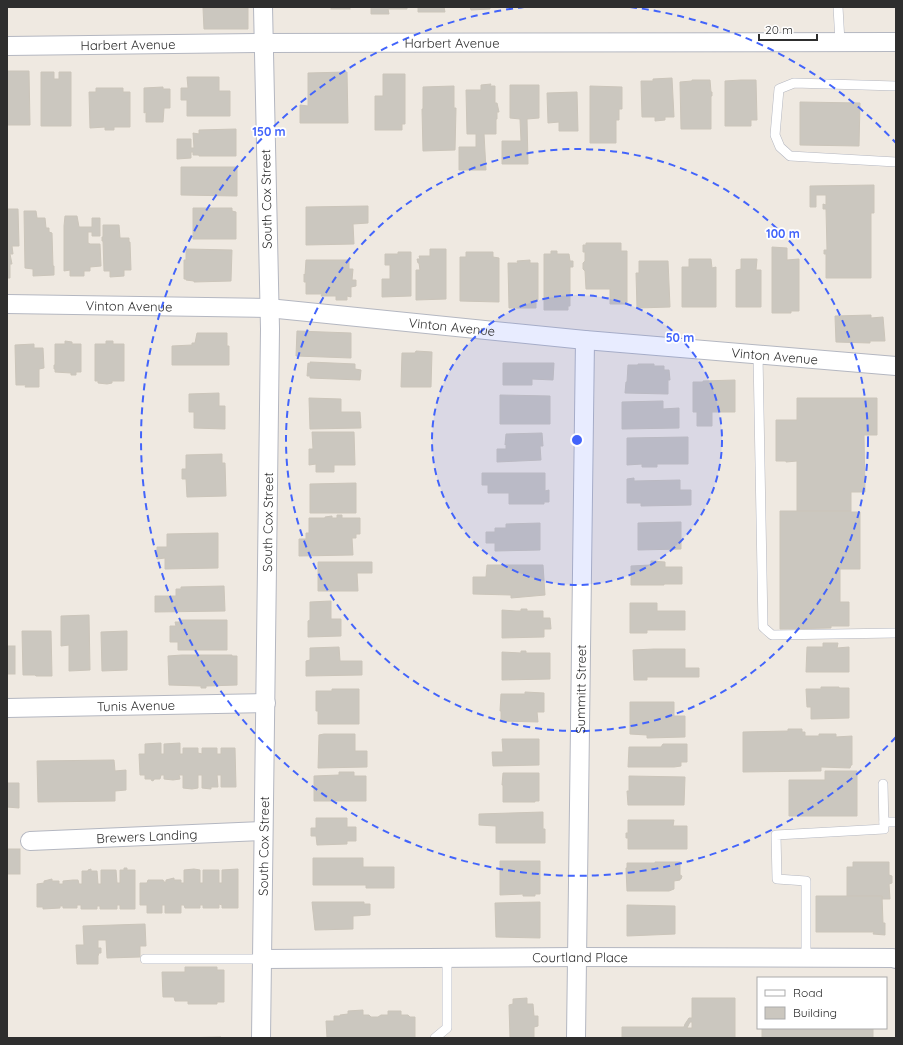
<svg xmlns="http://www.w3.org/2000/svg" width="903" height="1045" font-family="Quicksand,sans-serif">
	<rect width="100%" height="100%" fill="#efe9e1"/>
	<!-- building -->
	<g fill="#cbc7bf" stroke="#cbc5ba" fill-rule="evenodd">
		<rect x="331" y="7" width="19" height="2"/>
		<path d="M371,7h36v2h-19l1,5h-18z"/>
		<path d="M418,7h28h-2l1,5h-27z"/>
		<path d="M470,7h20v2l-19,1z"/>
		<path d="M203,8h45v21h-44z"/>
		<path d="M7,71h22l1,54h-23z"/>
		<path d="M41,72h13v7h5v-7h12v54h-30z"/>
		<path d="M347,72l1,51h-48v-18l8,1v-33z"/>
		<path d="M383,74h22v50h-3v6h-27v-34h8z"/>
		<path d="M187,77h32v14h11v25h-43v-16h-6v-12h7z"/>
		<path d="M672,78l2,39h-9v3l-10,1v-4h-13l-1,-36h12v-2z"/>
		<path d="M692,80h18l1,12h1v4h-1v33h-30l-1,-47 12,-1z"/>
		<path d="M741,80h15l1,40h-6v6h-26v-45z"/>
		<path d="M491,84l-1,2h5v17h2l2,9h-2v7h-1v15h-12l2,36h-27v-23h17v-13h-9l-1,-44h15v-5z"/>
		<path d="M510,85h29v33l-12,1 1,45h-26v-23h19l-1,-22 -10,-1z"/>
		<path d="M454,86v22h2l-1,42 -32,1 -1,-42h1v-22z"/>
		<path d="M590,86l32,1v22h-3v11h-3v23h-26z"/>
		<path d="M163,87v2h7v19h-6l-1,14h-17v-10l-2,1v-25z"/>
		<path d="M96,88h27v4h7v35h-16v3h-9v-3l-15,1 -1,-36h7z"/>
		<path d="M577,92l1,39h-19v-9l-11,1 -1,-30z"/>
		<path d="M800,102l60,1 -1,43 -59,-1z"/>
		<path d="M236,129v27h-37v-1h-6v-3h-2v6l-14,1v-20h14v9h3l-1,-15 6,1v-4z"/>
		<path d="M181,167h56v29l-56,-1z"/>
		<path d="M874,185v28h-3v65h-45v-24h-2v-4h3l-1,-41h-3v-5l3,1v-10h-10v12h-6v-21z"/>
		<path d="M368,206v17l-15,1 1,20 -48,1v-38z"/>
		<path d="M193,208h39v3l4,1v27h-43z"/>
		<path d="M7,209h11l1,37h-7l1,8h-3l2,10h-2v14h-3z"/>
		<path d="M24,211h12l1,7h8l1,10h3v4l3,1 1,33h1v9l-21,1v-7l-8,-1z"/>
		<path d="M65,216h12l2,11h13v-9h8v18h-8v-4h-4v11l2,1h10l1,22 -11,1v4h-6v5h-14v-6l-6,1v-45z"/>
		<path d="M103,225h16l1,13h9v4h1l1,28h-7v6l-14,1v-6h-6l-1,-30h-1v-4h1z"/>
		<path d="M586,243h35v8h6v53h-17v-15h-24l-1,-18 -2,-2v-6l2,-2v-9h-2v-7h3z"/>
		<path d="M772,247l15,1v12l12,-1v52h-8v2h-19z"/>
		<path d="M186,249l46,1 -1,31 -37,1v-1l-8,-1v-1h-2v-19h2z"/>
		<path d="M430,249h16v50l-30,1v-30h4l-1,-7h-1l-1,-4h3l-1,-3h11z"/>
		<path d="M551,251h6v3h12l1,7h3v6h-3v39h-2v4h-24v-56h7z"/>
		<path d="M398,252h13v44l-29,1v-18h8v-14h-5v-11h13z"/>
		<path d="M466,252h27v5l6,1v44l-39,-1v-44h6z"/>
		<path d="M689,259h22l1,9 4,-1v40h-34v-40h7z"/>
		<path d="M741,259h16l-1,11h5v37h-25v-37l5,-1z"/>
		<path d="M306,260h43v9h4l-1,11h4v6l-5,1v10l-4,-1v4h-11v-4h-15l1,-2h-16v-12h-2v-8l1,1z"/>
		<path d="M530,260v3h8v37l-2,1v7h-27l-1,-45h10l-1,-2z"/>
		<path d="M639,261h29l2,46 -33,1 -1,-35h3z"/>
		<path d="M871,315v3l12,-1 2,24h-15v2l-34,-1 -1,-26z"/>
		<path d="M297,331l54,2v25l-55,-2z"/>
		<path d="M197,333h30v13h2v19h-57v-19l20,-1v-2h3z"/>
		<path d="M65,341l7,1v2h9v28h-5v3h-5v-2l-16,-1v-3h-1v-4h1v-21h10z"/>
		<path d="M106,341h7v3h11v37h-12v2l-5,1 -9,-1v-2h-3v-37h11z"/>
		<path d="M34,344v4h9l1,20 -5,1v18h-14l1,-2h-10l-1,-40z"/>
		<path d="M416,351l16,1 -1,35h-30l1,-34h13z"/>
		<path d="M310,362l45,2v5l6,1 -1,10 -50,-2v-2h-3l1,-13 2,1z"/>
		<path d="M503,363h51l-1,17 -21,-1v6h-29z"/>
		<path d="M638,364h16v2h10v4h5l1,10h-2v14l-43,-1 1,-11h1l1,-17h10z"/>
		<path d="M735,380v32h-23v14h-15v-14h-4v-30h10v-1z"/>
		<path d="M219,393v13h6v23l-31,-1v-16h-5v-18z"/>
		<path d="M500,395l50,1v28h-50z"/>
		<path d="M309,398l32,1v13h19l1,16 -51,1z"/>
		<path d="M797,398h80v37h-13l1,57h-14v19h-54v-50l-11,1v-1h-10v-41h21z"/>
		<path d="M663,401v8l16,-1v20l-57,1v-27z"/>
		<path d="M312,432h42l1,33h-21v7h-18v-8l-7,1v-16h4z"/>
		<path d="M542,433l1,13h-3l1,14 -44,2v-13h9v-5l-1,1 1,-11z"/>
		<path d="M688,437v27h-31v3h-15v-3l-15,1v-27z"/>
		<path d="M222,454v9h3l1,33 -39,1 -1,-18h-4v-10h4v-14z"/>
		<path d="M482,473h63v18l4,-1v12h-5v2h-35v-11h-21v-8h-6z"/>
		<path d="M634,478v3l46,-1v10h11v15l-50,1v-3h-14v-24z"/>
		<path d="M356,483v30h-46v-29z"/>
		<path d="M780,511h71v1h9v57h-20v33h9v24h-18v2l-51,1z"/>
		<path d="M337,515h5v3h18v16h-4v4h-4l1,17 -54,1v-17h7v-6h3v-15h16v-1l7,-1v2h5z"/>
		<path d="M681,522v27l-43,1v-27z"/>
		<path d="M540,523v27l-45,1v-8h-9v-11h9v-4h11v-4z"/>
		<path d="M218,533v35l-53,1v-11l-8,1v-12h10v-13z"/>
		<path d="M651,561l14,1v5h17v17h-18v1h-33v-19l20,-1z"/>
		<path d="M318,562h54v11h-15l1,18h-40z"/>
		<path d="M487,565h56l2,30 -34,3v-3l-38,-1v-17h13z"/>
		<path d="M224,586l1,25 -70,1v-16h21v-7h5v-2z"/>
		<path d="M331,601v18h10v17l-33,1v-16l2,-1v-18z"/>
		<path d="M630,603h27v8h28v19h-38v3h-17z"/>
		<path d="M521,609h6v2h16v7h7l1,11h-7v8l-42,1v-28l14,1h5z"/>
		<path d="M89,615l1,55 -21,1v-26l-8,1v-30z"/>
		<path d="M181,620h46v30h-49v-8h-8v-16h6l-1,-4h6z"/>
		<path d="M22,631h29l1,45h-16l-1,-1h-12z"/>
		<path d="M127,631v39l-25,1 -1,-39z"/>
		<path d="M823,643h15l-1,5 12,-1v25h-43l1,-25h16z"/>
		<rect x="7" y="646" width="8" height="28"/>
		<path d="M339,647l1,14h22v14l-56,1v-15l4,-1v-12z"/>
		<path d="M654,649h31v19h14v9h-52v3h-13l-1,-30z"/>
		<path d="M521,651h5v2h24v26l-48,1v-28l19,1z"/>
		<path d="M182,655h50v1h5v29l-31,1v2h-5v-2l-32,-1 -1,-29z"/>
		<path d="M821,687h18v1h10v30l-38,1v-12h-4l-1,-18h15z"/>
		<path d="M332,689h27v35h-41v-13h-2v-20h16z"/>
		<path d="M525,692l19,1v19h-7l1,10 -37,-1v-10h-1l1,-17h24z"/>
		<path d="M630,702h44v14h11v21l-38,1v-3l-17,-1z"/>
		<path d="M788,729h14v3h3v4h14v-2h17v3l16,-1v29h-1l-1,3 -29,-1v4l-78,1v-40l45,-1z"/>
		<path d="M324,734h31v17h12v16l-49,1 1,-33z"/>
		<path d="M502,739h37v26l-46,1 -1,-14h11z"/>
		<path d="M161,743v11h3v-10l16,-1v11h3v-6h15v5l4,1v-6h15v6h4v-6h14l1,39h-15v-12h-4l1,12h-7v2l-9,-1v-13h-4v13l-6,1 -9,-1v-13h-4l1,4 -7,1 -9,-1v-4h-3l-1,4h-6v1l-2,1 -1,-2h-6v-4h-5l-1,-21h6v-10z"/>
		<path d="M663,744h24v18h-6v4l-7,1h-46l1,-20h32z"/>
		<path d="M114,760l1,11 11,-1v20l-11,1v10l-77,1 -1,-41z"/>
		<path d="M825,771h32v45h-68v-36h36z"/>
		<path d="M339,772h15v4h12v25h-52v-25l25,-1z"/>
		<path d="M503,773h36v28h-4v1h-32v-17h-1z"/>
		<path d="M629,776l56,1 -1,28h-56l-1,-14h2z"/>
		<path d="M7,783h12v25l-12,-1z"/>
		<path d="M543,812v17h2v14h-49v-17l-17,-1v-11z"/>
		<path d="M316,818h31v9h9v14h-9v3l-30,1 -1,-9h-5v-8h5z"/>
		<path d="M628,820h46l-1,6h14v23h-59v-11h-2v-5h2z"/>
		<rect x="7" y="849" width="13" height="25"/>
		<path d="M313,858h50v9h31v21h-28v-3h-53z"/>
		<path d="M500,861h40v33h-5v2h-12v-2l-23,1z"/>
		<path d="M655,862h25v13l2,1 -1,3h-1v1l-6,1v8l-5,2h-42l-1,-23h1v-5h28z"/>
		<path d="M853,862h36v13l3,1v7l-3,1 1,15h-8v-3h-35v-29h6z"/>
		<path d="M124,868h3v2h8v39h-15v-4h-3v4h-17v-3h-3v3h-16v-4h-4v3h-14v-2h-3v2l-17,1v-2h-6v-23l7,-1v-2l8,-2v2h7v3h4v-3l10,-1h5l1,4h3v-13h6v-1l3,-1v2h6l1,13h3v-14h15l1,13h3v-13h4z"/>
		<path d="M194,869l6,1v13h3v-13h16v13h3v-13l16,-1v39h-16v-3l-3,-1v4h-16v-3h-3v3h-15l-1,-3h-3v8h-16v-8h-3v8h-15v-8h-7v-22h7l1,-3h15l1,2h2v-2l8,-2v2h7v3h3v-13z"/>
		<path d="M816,896h66l1,27h2v12l-12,-1 1,-2h-58z"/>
		<path d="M312,902h52v2h6v11l-17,1v13l-38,1z"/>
		<path d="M540,902v36l-44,-1 -1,-34z"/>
		<path d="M627,905l48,1v28l-48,2z"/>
		<path d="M145,924l1,22h-6v11l-33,1 -1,-18h-8v8h3v5h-2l-1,3v8h-21l-1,-19h8l-1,-19z"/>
		<path d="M185,967h32v3h7v32h-7v2h-29v-3h-13l-1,-4h-11l-1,-25h23z"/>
		<path d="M527,998v6h6l1,12h4v10l-4,1v11h-24l-1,-33 4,-1v-5z"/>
		<path d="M692,998h43v40h-113v-11h62l1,-3 4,-6h3zM690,1022h2v6h-5z"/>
		<path d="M363,1010v5h6l2,2h7l3,-2h7v-4h13v4h7l2,2h5v21h-88l-1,-17h8v-5h6v-1l8,-1v-3z"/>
		<rect x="762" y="1028" width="111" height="10"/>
		<path d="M221,1037v1h-43z"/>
	</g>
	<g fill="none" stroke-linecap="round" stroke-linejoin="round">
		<!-- lane casing -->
		<g stroke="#b4b7c1" stroke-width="10">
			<g id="lane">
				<path d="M838,7l2,35"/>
				<path d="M896,86l-102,-3 -15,6 -4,46 5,12 10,9 106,6"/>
				<path d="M758,355l5,272 9,8 124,-2"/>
				<path d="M884,822h12"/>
				<path d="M806,958v-77l-29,-2 -1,-44 108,-6 -1,-45"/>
				<path d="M145,959h118"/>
				<path d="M435,1038l12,-10v-70"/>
			</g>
		</g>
		<!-- street casing -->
		<g stroke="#b4b7c1" stroke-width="20">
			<g id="street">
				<path id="s1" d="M7,46l256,-3 633,-1"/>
				<path id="s2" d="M7,304l261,4 317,32 311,26"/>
				<path id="s3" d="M7,708l259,-5"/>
				<path id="s4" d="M30,841l233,-10"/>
				<path id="s5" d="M263,959l314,-2 316,1 3,1"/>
				<path id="s6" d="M261,1038l9,-709 -7,-322"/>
				<path id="s7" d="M576,1038l9,-698"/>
			</g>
		</g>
		<!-- lane -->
		<use href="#lane" stroke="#fff" stroke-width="9"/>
		<!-- street -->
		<use href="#street" stroke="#fff" stroke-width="18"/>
	</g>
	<!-- distance rings -->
	<circle cx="577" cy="440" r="145" fill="#4264fb" fill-opacity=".12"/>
	<g fill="none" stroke="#4264fb" stroke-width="2" stroke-dasharray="7 5">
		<circle cx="577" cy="440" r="145"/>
		<circle cx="577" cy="440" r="291"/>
		<path d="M896 737A436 436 0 1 1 524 7M630 7A436 436 0 0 1 896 143"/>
	</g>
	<g text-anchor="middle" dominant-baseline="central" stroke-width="3.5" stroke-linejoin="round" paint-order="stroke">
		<!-- street labels -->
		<g font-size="13" fill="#2e2e2e" stroke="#fff">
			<text stroke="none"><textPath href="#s1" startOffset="445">Harbert Avenue</textPath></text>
			<text stroke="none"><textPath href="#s1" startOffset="121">Harbert Avenue</textPath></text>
			<text transform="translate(266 199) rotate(-91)">South Cox Street</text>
			<text stroke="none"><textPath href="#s2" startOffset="122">Vinton Avenue</textPath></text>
			<text stroke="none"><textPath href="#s2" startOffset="446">Vinton Avenue</textPath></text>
			<text stroke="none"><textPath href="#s2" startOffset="770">Vinton Avenue</textPath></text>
			<text stroke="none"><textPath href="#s6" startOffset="516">South Cox Street</textPath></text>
			<text stroke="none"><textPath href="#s7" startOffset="349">Summitt Street</textPath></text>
			<text stroke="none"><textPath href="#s3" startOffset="129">Tunis Avenue</textPath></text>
			<text stroke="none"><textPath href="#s4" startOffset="117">Brewers Landing</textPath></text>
			<text stroke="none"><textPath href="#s6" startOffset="192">South Cox Street</textPath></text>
			<text stroke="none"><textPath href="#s5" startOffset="317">Courtland Place</textPath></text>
		</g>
	</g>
	<circle cx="577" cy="440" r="6" fill="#4264fb" stroke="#fff" stroke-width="2"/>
	<g font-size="12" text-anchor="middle" font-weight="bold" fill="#4264fb" stroke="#fff" stroke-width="3.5" stroke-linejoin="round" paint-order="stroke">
		<text x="269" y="136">150 m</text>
		<text x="783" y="238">100 m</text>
		<text x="680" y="342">50 m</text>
	</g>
	<!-- border -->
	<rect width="903" height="1045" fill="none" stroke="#2e2e2e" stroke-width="16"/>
	<!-- legend -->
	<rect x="757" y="977" width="130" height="52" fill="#ffffff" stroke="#ababab"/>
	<rect x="765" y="990" width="20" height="6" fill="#ffffff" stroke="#ababab"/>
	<text x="793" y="997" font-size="12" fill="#2e2e2e">Road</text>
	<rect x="765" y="1007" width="20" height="12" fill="#cbc7bf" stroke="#ababab"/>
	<text x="793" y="1017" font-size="12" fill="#2e2e2e">Building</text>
	<!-- scale -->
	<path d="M759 34v6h58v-6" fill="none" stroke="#2e2e2e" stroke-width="2"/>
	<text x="765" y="34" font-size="12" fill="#2e2e2e" stroke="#ffffff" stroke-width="3" paint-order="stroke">20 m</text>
</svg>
